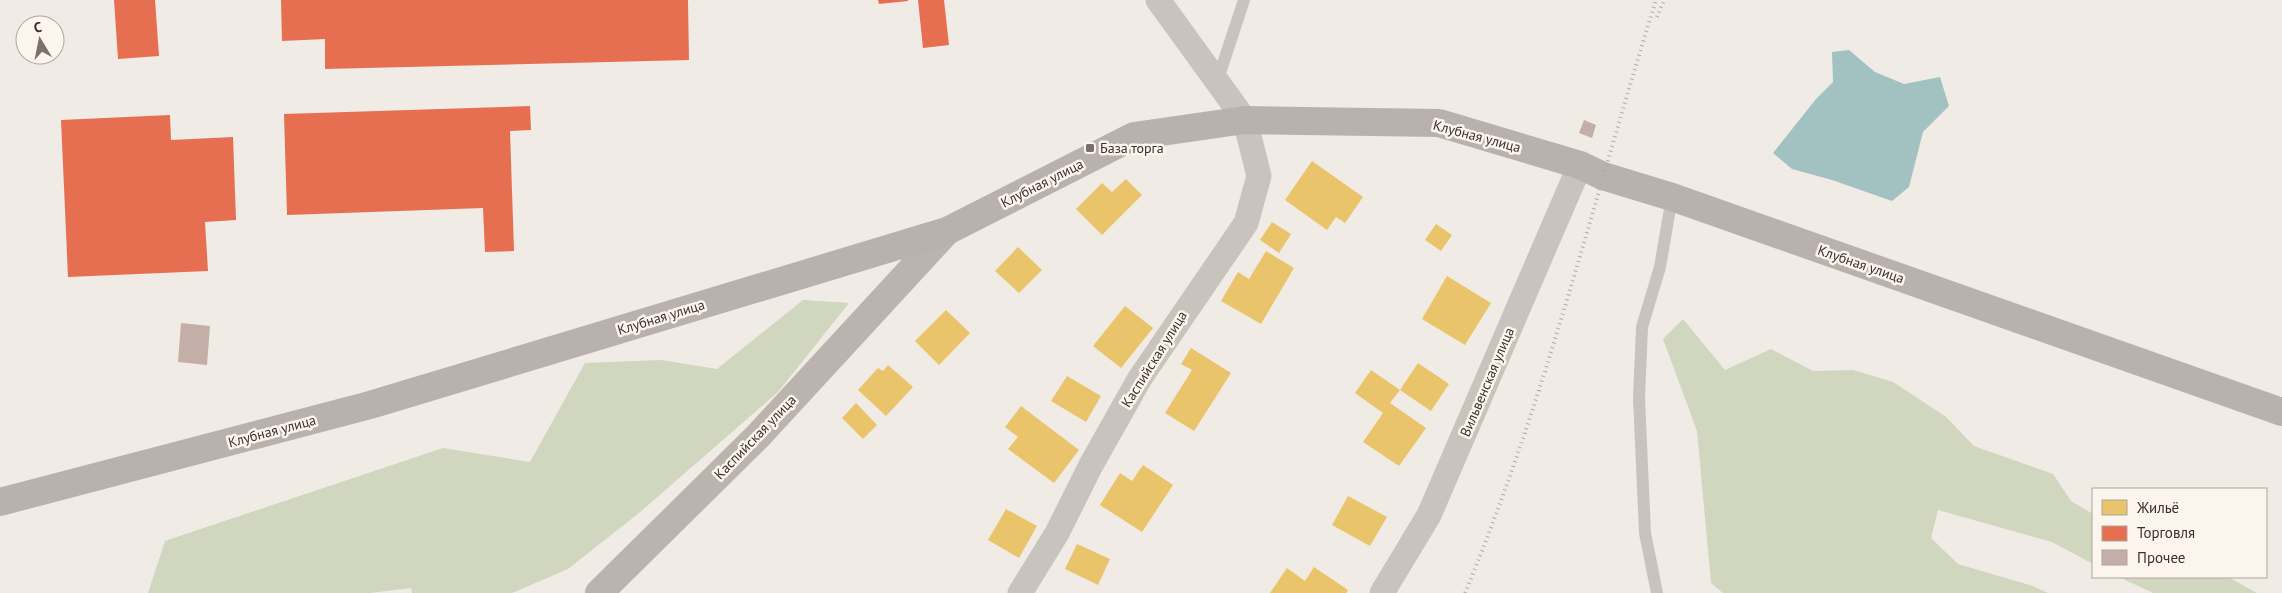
<svg xmlns="http://www.w3.org/2000/svg" width="2282" height="593" font-family="'PT Sans',sans-serif">
	<rect width="100%" height="100%" fill="#f0ebe5"/>
	<!-- green -->
	<g fill="#d1d6bf">
		<path d="M803,300l46,3 -71,89 -139,121 -71,56 -56,24h-100l-1,-5 -41,5h-222l17,-52 278,-93 87,14 55,-99 76,-3 56,9z"/>
		<path d="M1683,319l42,51 46,-21 42,22 40,-1 40,12 52,34 29,30 79,28 18,27 22,13v50l-41,-22 -114,-32 -7,28 27,26 75,22 15,7h-325l-12,-10 -14,-152 -34,-92z"/>
		<path d="M2119,577h109l29,16h-104z"/>
	</g>
	<!-- water -->
	<path fill="#a1c2c1" d="M1849,50l26,22 29,12 36,-7 9,29 -26,26 -14,55 -17,14 -60,-21 -40,-11 -19,-16 43,-54 17,-17 -1,-30z"/>
	<!-- homes -->
	<g fill="#e9c46a">
		<path d="M1312,161l51,36 -18,26 -9,-6 -9,13 -42,-30z"/>
		<path d="M1126,179l16,16 -40,40 -26,-26 26,-26 10,9z"/>
		<path d="M1272,222l19,12 -12,19 -19,-13z"/>
		<path d="M1436,224l16,11 -11,16 -16,-11z"/>
		<path d="M1018,247l24,23 -23,23 -24,-22z"/>
		<path d="M1266,251l28,17 -33,56 -40,-23 17,-29 11,7z"/>
		<path d="M1447,276l44,27 -26,42 -43,-26z"/>
		<path d="M1125,306l28,22 -32,40 -28,-22z"/>
		<path d="M946,310l24,23 -31,32 -24,-24z"/>
		<path d="M1191,348l40,25 -37,58 -29,-18 27,-43 -11,-6z"/>
		<path d="M1418,363l31,21 -18,27 -31,-21z"/>
		<path d="M888,365l25,22 -27,29 -28,-26 20,-22 5,3z"/>
		<path d="M1371,370l29,20 -10,13 36,25 -27,38 -36,-24 20,-29 -28,-20z"/>
		<path d="M1067,376l34,20 -15,26 -35,-21z"/>
		<path d="M856,403l21,22 -14,14 -21,-21z"/>
		<path d="M1021,406l58,44 -25,33 -46,-34 10,-12 -13,-10z"/>
		<path d="M1143,465l30,20 -31,47 -42,-27 20,-32 12,8z"/>
		<path d="M1348,496l39,21 -17,29 -38,-21z"/>
		<path d="M1006,509l31,17 -18,32 -31,-18z"/>
		<path d="M1077,544l33,15 -12,26 -33,-16z"/>
		<path d="M1314,567l34,23 -2,3h-76l17,-25 18,13z"/>
	</g>
	<!-- shops -->
	<g fill="#e76f51">
		<path d="M114,0h41l4,56 -41,3z"/>
		<path d="M281,0h407l1,60 -364,9v-30l-43,2z"/>
		<path d="M878,0h30v1l-29,3z"/>
		<path d="M918,0h26l5,45 -26,3z"/>
		<path d="M530,106l1,24 -21,1 4,120 -29,1 -2,-44 -196,7 -3,-101z"/>
		<path d="M170,115l1,25 62,-3 3,83 -31,2 3,49 -140,6 -7,-157z"/>
	</g>
	<!-- building -->
	<g fill="#c3afa7">
		<path d="M1584,120l12,5 -4,13 -13,-5z"/>
		<path d="M181,323l29,3 -3,39 -29,-3z"/>
	</g>
	<g fill="none" stroke-linecap="round" stroke-linejoin="round">
		<!-- lane -->
		<g stroke="#c9c3be" stroke-width="12">
			<path d="M1217,82l27,-82"/>
			<path d="M1657,593l-12,-60 -6,-135 3,-71 18,-60 12,-70"/>
		</g>
		<!-- street -->
		<g stroke="#c9c3be" stroke-width="25">
			<path d="M1020,593l37,-60 34,-68 49,-87 106,-155 13,-47 -14,-56 -87,-120"/>
			<path d="M1382,593l47,-78 151,-350"/>
		</g>
		<!-- secondary -->
		<path stroke="#bab3ae" stroke-width="28" d="M599,593l159,-157 189,-205"/>
		<!-- primary -->
		<path stroke="#b8b1ad" stroke-width="28" d="M0,502l370,-97 577,-174 187,-95 111,-16 194,3 141,42 23,11 69,21 610,215"/>
		<!-- rail -->
		<g stroke="#b1aca8" stroke-width="4" stroke-dasharray="1 4" stroke-linecap="butt">
			<path d="M1657,17l7,-17"/>
			<path d="M1465,593c80,-192 129,-395 191,-593"/>
		</g>
	</g>
	<!-- markers -->
	<rect fill="#7a716c" stroke="#fbf5ee" stroke-width="2" x="1085" y="143" width="10" height="10" rx="2.5"/>
	<g text-anchor="middle" dominant-baseline="central" stroke-width="5" stroke-linejoin="round" paint-order="stroke">
		<!-- street labels -->
		<g font-size="14" fill="#3b302b" stroke="#fbf5ee">
			<text transform="translate(1477 136) rotate(15)">Клубная улица</text>
			<text transform="translate(1042 183) rotate(-27)">Клубная улица</text>
			<text transform="translate(1861 264) rotate(19)">Клубная улица</text>
			<text transform="translate(661 317) rotate(-17)">Клубная улица</text>
			<text transform="translate(1154 359) rotate(-58)">Каспийская улица</text>
			<text transform="translate(1487 382) rotate(-67)">Вильвенская улица</text>
			<text transform="translate(272 431) rotate(-15)">Клубная улица</text>
			<text transform="translate(755 437) rotate(-46)">Каспийская улица</text>
		</g>
		<!-- poi labels -->
		<g font-size="14" fill="#3b302b" stroke="#fbf5ee" text-anchor="start">
			<text x="1100" y="148">База торга</text>
		</g>
	</g>
	<!-- legend -->
	<rect x="2092" y="488" width="175" height="90" fill="#fbf5ee" stroke="#aea6a0"/>
	<rect x="2102" y="500" width="25" height="15" fill="#e9c46a" stroke="#aea6a0"/>
	<text x="2137" y="513" font-size="15" fill="#3b302b">Жильё</text>
	<rect x="2102" y="526" width="25" height="15" fill="#e76f51" stroke="#aea6a0"/>
	<text x="2137" y="538" font-size="15" fill="#3b302b">Торговля</text>
	<rect x="2102" y="550" width="25" height="15" fill="#c3afa7" stroke="#aea6a0"/>
	<text x="2137" y="563" font-size="15" fill="#3b302b">Прочее</text>
	<!-- north arrow -->
	<g transform="translate(40 40) rotate(350)"><circle r="24" fill="#fbf5ee" stroke="#aea6a0"/>
	<path d="M0-4L9 19L0 12L-9 19Z" fill="#7a716c"/>
	<text y="-8" font-size="14" font-weight="bold" text-anchor="middle" fill="#3b302b">С</text>
	</g>
</svg>
